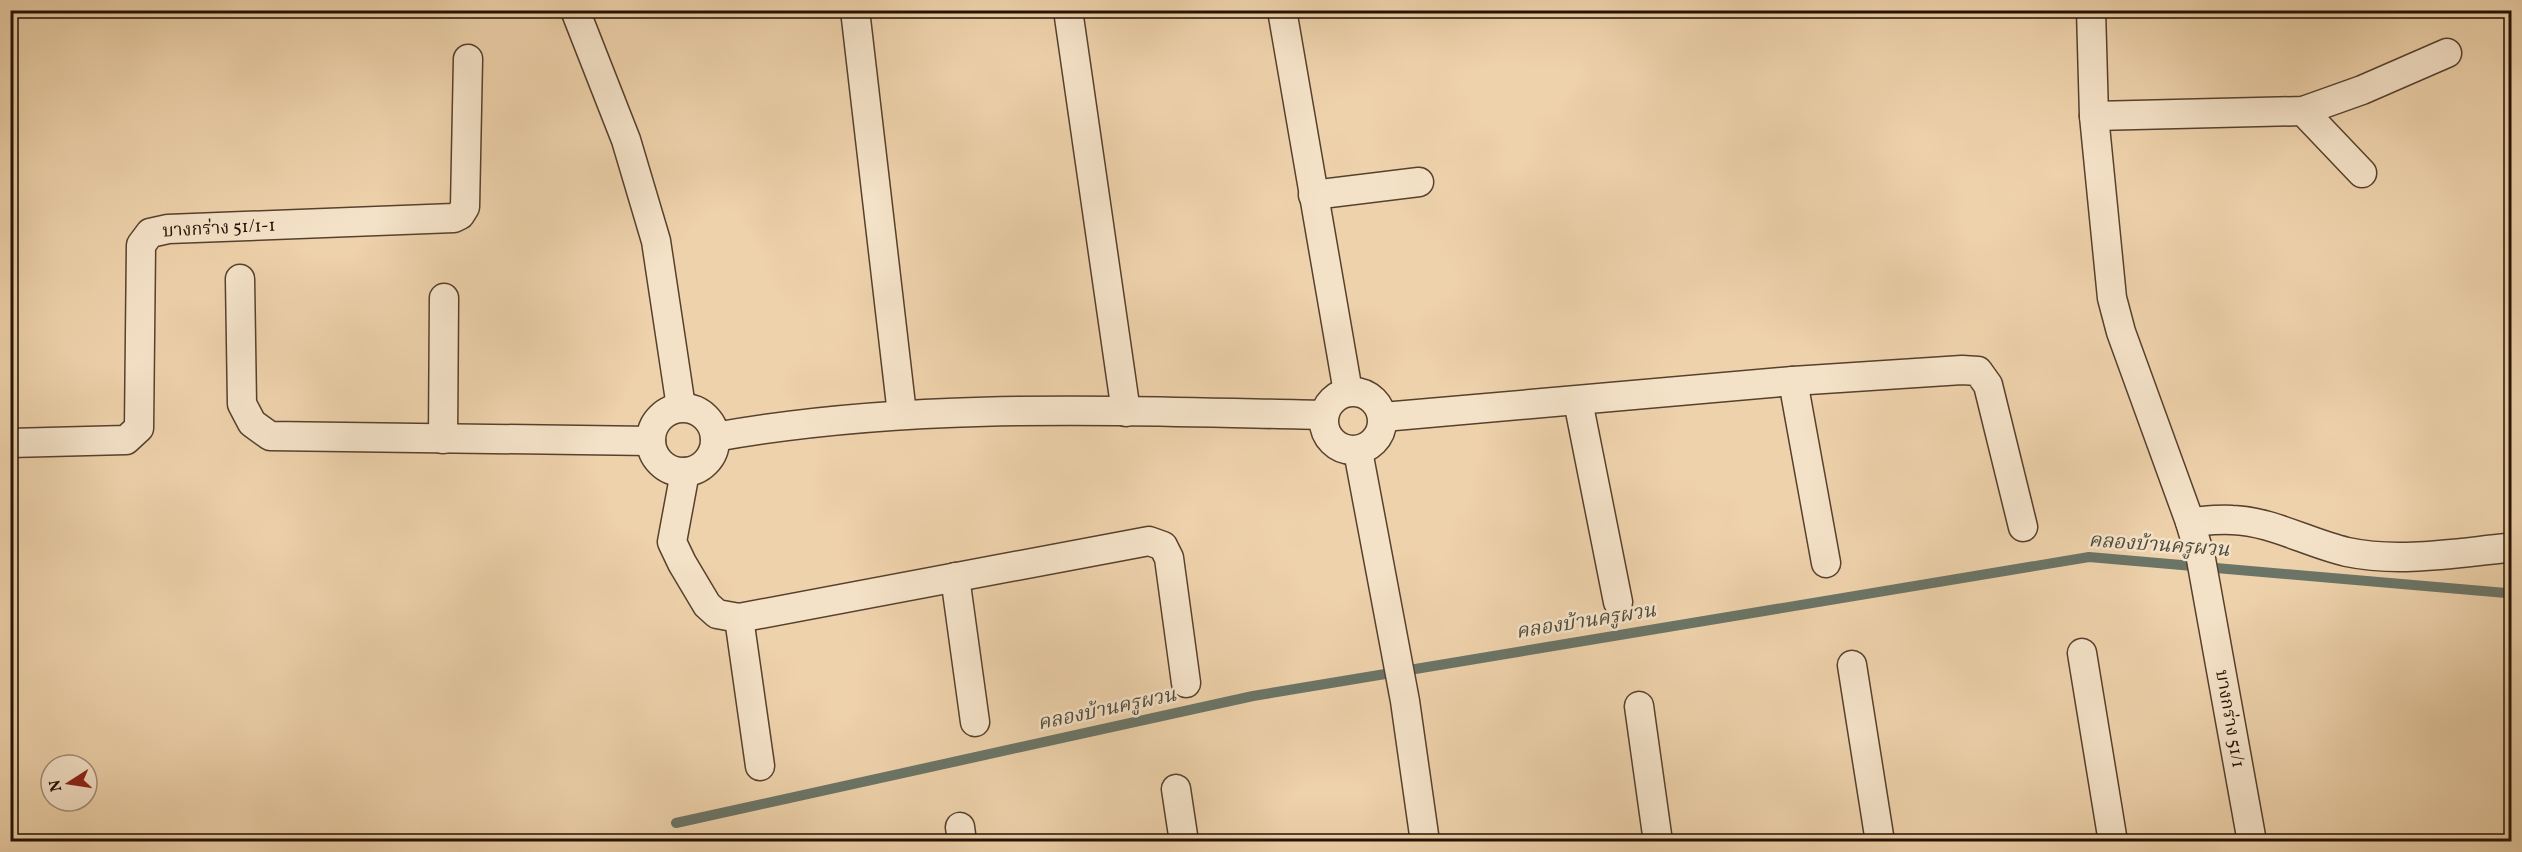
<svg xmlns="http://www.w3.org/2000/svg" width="2522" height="852" font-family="Vollkorn,'Noto Serif Thai',serif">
	<rect width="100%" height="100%" fill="#eed2ab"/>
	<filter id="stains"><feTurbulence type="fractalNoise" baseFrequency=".00333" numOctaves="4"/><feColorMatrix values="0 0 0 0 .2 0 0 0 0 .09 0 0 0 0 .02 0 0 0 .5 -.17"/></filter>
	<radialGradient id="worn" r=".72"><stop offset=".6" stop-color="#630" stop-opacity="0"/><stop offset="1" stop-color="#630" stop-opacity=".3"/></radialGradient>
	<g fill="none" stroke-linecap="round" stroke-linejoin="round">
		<!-- stream -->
		<path stroke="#6b7567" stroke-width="10" d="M676,823l577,-127 836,-139 417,36 6,-2"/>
		<!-- minor casing -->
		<g stroke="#57412d" stroke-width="31">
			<g id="minor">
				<path d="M575,10l51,130 30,101 25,166"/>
				<path d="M855,10l47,404"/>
				<path d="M1068,10l58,402"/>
				<path d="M1282,10l66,382"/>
				<path d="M2091,10l3,106 18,182 9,34 69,190 11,37 51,283"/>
				<path d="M2303,111l59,62"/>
				<path d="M2094,116l209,-5 59,-21 85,-37"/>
				<path d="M1313,195l106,-13"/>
				<path d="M240,279l2,125 10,19 18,13 381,5"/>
				<path d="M1793,381l33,182"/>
				<circle cx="1353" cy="421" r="29"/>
				<path d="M1578,401l40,201"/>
				<circle cx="683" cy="440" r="32"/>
				<path d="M1383,417l410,-36 169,-11 16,1 10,14 35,142"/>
				<path d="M715,437c200,-36 407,-26 609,-22"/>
				<path d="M443,439l1,-141"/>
				<path d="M10,443l116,-3 13,-12 2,-183 9,-12 18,-4 286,-11 6,-3 5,-8 3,-148"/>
				<path d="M1358,451l47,250 20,141"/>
				<path d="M685,472l-13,70 10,21 25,42 10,9 22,4 410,-77 14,5 6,12 17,125"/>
				<path d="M2190,522c14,-1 28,-3 42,-2 39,1 76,23 115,32 52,11 108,1 160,-4"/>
				<path d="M955,577l20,145"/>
				<path d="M739,618l21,148"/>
				<path d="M2082,653l31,189"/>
				<path d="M1852,665l28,177"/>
				<path d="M1639,706l19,136"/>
				<path d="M1176,789l8,53"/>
				<path d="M960,827l2,15"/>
			</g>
		</g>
		<!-- minor -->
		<use href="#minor" stroke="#f4e2c8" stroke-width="28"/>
	</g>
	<g text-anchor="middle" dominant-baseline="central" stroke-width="5" stroke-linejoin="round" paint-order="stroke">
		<!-- street labels -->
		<g font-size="18" fill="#251103" stroke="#f4e2c8">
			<text transform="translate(219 229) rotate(-3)">บางกร่าง 51/1-1</text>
			<text transform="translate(2229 719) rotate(80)">บางกร่าง 51/1</text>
		</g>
		<!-- water labels -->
		<g font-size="20" font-style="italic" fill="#4e4b3d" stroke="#f4e2c8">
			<text transform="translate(2159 546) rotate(4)">คลองบ้านครูผวน</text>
			<text transform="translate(1586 622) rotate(-9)">คลองบ้านครูผวน</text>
			<text transform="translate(1107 710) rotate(-12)">คลองบ้านครูผวน</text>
		</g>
	</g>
	<!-- margin -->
	<rect width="2522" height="852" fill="none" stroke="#eed2ab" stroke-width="36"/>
	<rect x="12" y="12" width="2498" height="828" fill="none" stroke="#251103" stroke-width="3"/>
	<rect x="18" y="18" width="2486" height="816" fill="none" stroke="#251103" stroke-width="1.5"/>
	<!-- north arrow -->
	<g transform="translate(69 783) rotate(258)"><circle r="28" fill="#f4e2c8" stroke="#a18e79" stroke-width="1.5"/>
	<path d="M0-4.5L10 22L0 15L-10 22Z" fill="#8f2418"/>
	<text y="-9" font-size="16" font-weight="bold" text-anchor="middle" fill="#251103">N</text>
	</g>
	<rect width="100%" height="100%" filter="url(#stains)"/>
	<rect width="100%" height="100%" fill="url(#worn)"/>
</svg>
